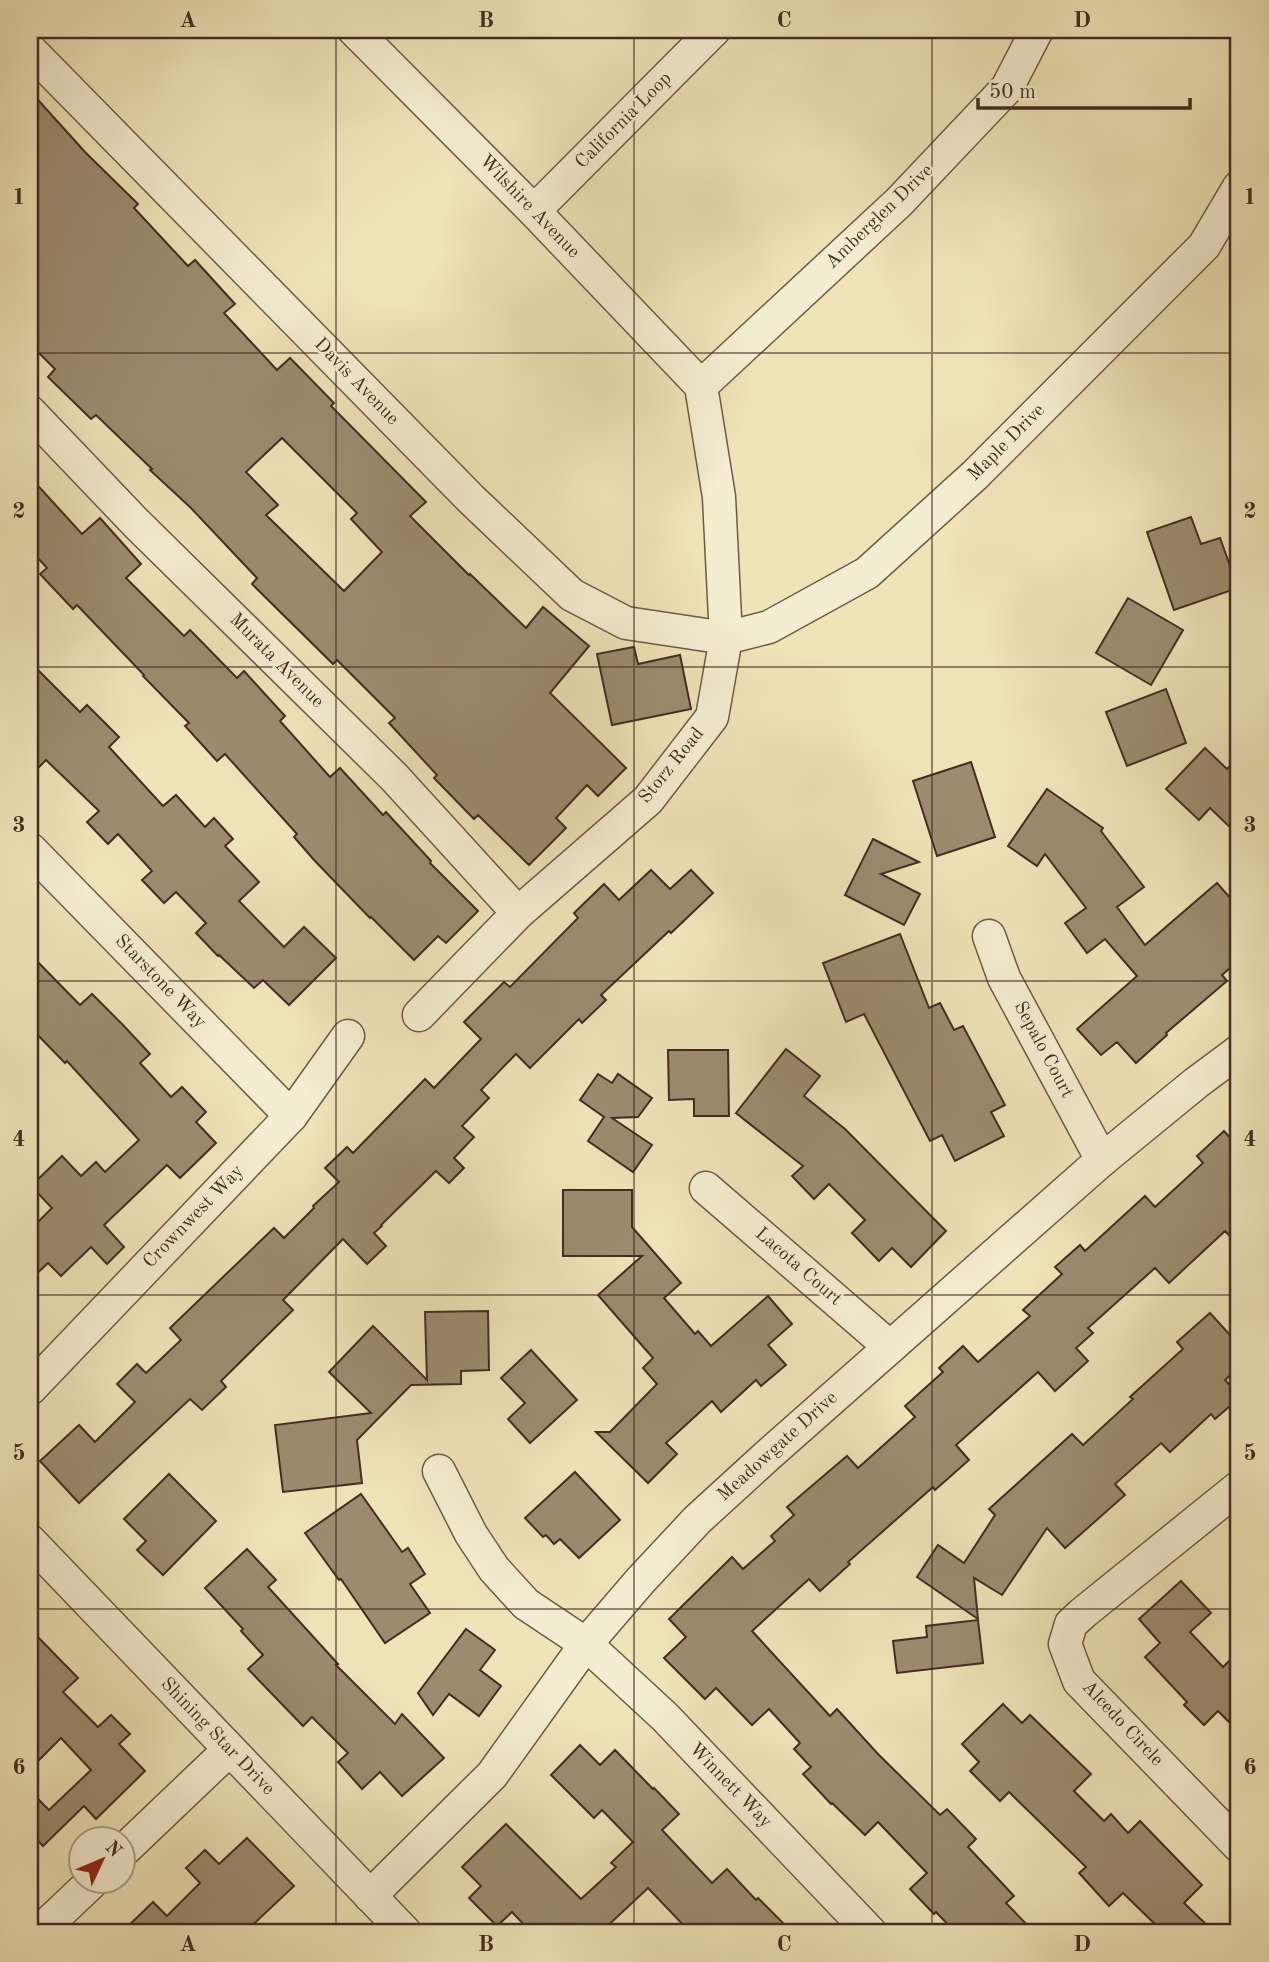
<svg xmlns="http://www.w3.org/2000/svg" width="1269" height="1962" font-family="'Old Standard TT',serif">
	<rect width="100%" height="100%" fill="#efe3b8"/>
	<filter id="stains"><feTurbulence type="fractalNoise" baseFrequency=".00286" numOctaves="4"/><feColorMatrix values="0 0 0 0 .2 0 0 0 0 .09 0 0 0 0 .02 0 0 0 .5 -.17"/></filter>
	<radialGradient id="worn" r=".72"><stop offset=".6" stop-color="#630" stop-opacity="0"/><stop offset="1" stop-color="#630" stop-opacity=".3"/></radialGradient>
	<!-- building -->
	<g fill="#9d8b70" stroke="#442c21" stroke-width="2" fill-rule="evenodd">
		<path d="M30,91l55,61 53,52 -4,4 54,58 7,-6 40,44 -11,9 53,57 13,-12 44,45 -3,3 95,96 -16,14 59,59 1,-1 56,54 17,-21 46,39 -39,47 76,75 -28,28 -11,-11 -31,33 10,10 -37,37 -51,-50 -4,4 -40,-41 3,-3 -48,-52 6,-5 -58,-58 -4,4 -81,-80 5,-6 -66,-70 -41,-38 2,-1 -56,-54 -5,4 -43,-42 7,-8 -25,-25zM282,438l75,75 -6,6 31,33 -38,39 -78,-76 12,-10 -32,-33z"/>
		<path d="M30,477l52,57 18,-16 41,46 -15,14 58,58 6,-6 47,48 7,-7 41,45 -5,5 50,56 10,-9 43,47 3,-3 45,49 -1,2 48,48 -32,32 -8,-7 -24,24 -43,-43 -1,1 -56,-58 -20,-23 3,-3 -72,-80 -8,7 -32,-35 4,-3 -46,-47 1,-1 -67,-70 -4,4 -33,-35 7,-6 -17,-19z"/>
		<path d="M1191,517l10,27 19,-6 18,50 -64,22 -27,-78z"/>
		<path d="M1128,598l55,32 -32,55 -55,-32z"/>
		<path d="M634,647l4,17 42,-9 11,54 -79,16 -15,-71z"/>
		<path d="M30,662l50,50 7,-7 32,32 -10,10 54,59 13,-11 29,32 9,-9 19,21 -8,7 34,36 -20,19 45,46 20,-20 32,31 -47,47 -26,-25 -9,8 -35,-33 -1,1 -22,-23 10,-10 -30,-31 -12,11 -22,-23 10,-9 -34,-37 -10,10 -21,-22 12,-11 -53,-51 -16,16z"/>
		<path d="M1166,689l20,54 -59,23 -21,-54z"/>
		<path d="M1205,748l22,21 12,-12v79l-29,-28 -11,12 -33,-31z"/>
		<path d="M971,762l24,75 -58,19 -24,-75z"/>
		<path d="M1047,789l56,39 -2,3 43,56 -27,20 28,38 72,-62 22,25v52l-17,15 5,6 -61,52 1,2 -31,28 -19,-21 -16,13 -24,-26 60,-53 -32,-37 -18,14 -22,-30 21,-15 -41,-54 -8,12 -29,-20z"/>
		<path d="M873,839l46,23 -38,12 39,20 -16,31 -59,-30z"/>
		<path d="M651,870l19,19 21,-19 22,23 -42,40 -2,-2 -68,64 5,5 -24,23 -3,-4 -49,49 -14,-14 -35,36 8,8 -27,28 12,11 -20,21 10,10 -15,15 -13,-12 -55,54 1,1 -8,7 12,13 -19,18 -24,-25 -60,61 10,10 -72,71 5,6 -24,23 -12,-11 -111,104 -39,-42 39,-36 16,17 40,-40 -18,-18 20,-20 9,9 35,-33 -11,-12 104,-100 10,10 30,-30 -1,-2 26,-24 -14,-14 22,-21 6,6 72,-74 9,9 47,-49 -17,-17 40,-40 6,5 68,-69 -4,-5 30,-29 15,16z"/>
		<path d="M900,934l29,74 11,-5 14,27 9,-4 42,79 -14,7 13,24 -49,25 -13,-26 -12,6 -66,-127 -18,8 -23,-59z"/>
		<path d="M30,954l50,51 12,-11 31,31 27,29 -10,9 31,34 11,-10 24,25 -10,10 20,21 -36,35 -13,-13 -63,60 20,22 -17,17 -16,-17 -30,29 -13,-13 -18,17v-50l22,-22 -21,-22 31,-30 19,20 15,-14 9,10 34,-32 -72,-79 -2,2 -35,-36z"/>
		<path d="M786,1049l34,27 -16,20 41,33 101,102 -35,36 -19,-19 -13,13 -27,-28 13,-13 -36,-36 -15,15 -22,-23 11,-10 -67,-53z"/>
		<path d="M668,1050h60l1,66h-35v-17l-25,1z"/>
		<path d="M598,1074l14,9 6,-9 34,24 -14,19 -26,1 40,27 -19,27 -45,-31 16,-24 -24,-17z"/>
		<path d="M1224,1131l15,17v98l-14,-15 -56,52 -14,-15 -67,60 5,5 -17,15 12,13 -33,30 -17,-19 -82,73 13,15 -34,30 -2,-3 -85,75 2,2 -30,27 -11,-12 -57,52 78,85 7,-7 41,45 62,61 7,-6 29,30 -8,8 46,49 -8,7 28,29h-79l-19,-20 -2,2 -24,-25 17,-16 -49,-51 -13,13 -33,-32 -1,1 -28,-30 8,-7 -17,-18 6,-6 -31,-34 -17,16 -36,-37 -11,11 -41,-41 22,-21 -17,-18 63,-62 11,12 32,-28 -4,-5 23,-21 -7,-8 60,-51 11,12 57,-51 -10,-11 38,-34 -4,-4 24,-22 15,16 52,-46 -7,-6 39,-36 -7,-7 25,-22 5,6 60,-55 10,11 48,-44 -6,-7z"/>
		<path d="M563,1190h69v37l49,56 -17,15 31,36 3,-3 13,15 57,-50 24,28 -24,21 18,20 -25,21 -5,-6 -35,32 -9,-11 -46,42 11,11 -29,29 -52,-51h14l47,-48 -14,-16 10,-10 -55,-63 44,-39h-79z"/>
		<path d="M488,1311l1,59 -28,1v13l-50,1 -54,55 5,43 -79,9 -8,-67 96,-12 -42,-41 44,-46 54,54 -2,-68z"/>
		<path d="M1210,1313l29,32v22l-14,13 14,15v3l-24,21 -4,-5 -41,38 -9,-9 -46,41 10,11 -60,53 -18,-20 -45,67 -28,-17 4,41 -61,-42 21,-32 26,18 31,-48 -6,-6 83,-75 11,11 50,-46 -3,-2 53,-48 -6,-7z"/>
		<path d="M531,1350l46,50 -47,43 -22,-24 17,-16 -24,-25z"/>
		<path d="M575,1472l45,48 -41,38 -19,-19 -6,5 -8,-9 -3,2 -18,-19z"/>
		<path d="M169,1474l47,47 -53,54 -26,-25 9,-9 -22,-22z"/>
		<path d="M361,1494l41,58 6,-4 17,26 -15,10 20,29 -45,30 -44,-64 -2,1 -34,-47z"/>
		<path d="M247,1549l29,31 -8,7 70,77 -2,1 59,59 7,-10 42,44 -42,38 -22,-24 -18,17 -24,-27 10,-9 -36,-36 -9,9 -55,-57 15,-14 -22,-24 2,-2 -38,-41z"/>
		<path d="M1181,1581l30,32 -21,19 33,35 16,-16v81l-21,-21 -14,14 -20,-20 3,-3 -42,-45 15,-14 -21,-24z"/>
		<path d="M978,1620l5,43 -86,10 -4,-32 34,-4 -1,-11z"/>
		<path d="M30,1629l48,49 -15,14 35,35 13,-12 19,19 -11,10 26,27 -49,48 -12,-13 -41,40 -13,-14v-41l19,19 42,-40 -30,-32 -31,31z"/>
		<path d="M466,1629l29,21 -15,20 21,16 -22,30 -30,-22 -16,21 -15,-22z"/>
		<path d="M1003,1704l19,19 8,-8 61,59 -17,17 30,30 7,-7 17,19 12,-12 62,64 -18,18 30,29h-51l-40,-39 -14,13 -30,-33 7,-6 -77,-75 -9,9 -30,-30 9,-9 -17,-18z"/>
		<path d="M580,1745l20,20 15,-15 38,39 1,-1 25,26 -17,16 50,53 15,-14 29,31 2,-2 34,34h-102l-42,-44 -47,44h-70l-19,-20 -15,14 -28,-28 12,-12 -19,-19 44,-43 75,75 35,-32 -5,-4 22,-21 -31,-32 -8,8 -43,-43z"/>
		<path d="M247,1838l47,48 -49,46h-123l31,-30 14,14 33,-33 -14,-15 19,-18 14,14z"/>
	</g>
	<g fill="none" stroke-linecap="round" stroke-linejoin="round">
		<!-- minor casing -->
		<g stroke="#6f5a47" stroke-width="35">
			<g id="minor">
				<path d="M354,30l180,181 167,175"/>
				<path d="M30,50l441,449 101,96 54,28 100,15 43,-11 98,-54 108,-98 229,-229 35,-59"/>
				<path d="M534,211l180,-181"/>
				<path d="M701,386l198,-184 108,-114 30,-58"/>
				<path d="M30,412l106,111 258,254 124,136"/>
				<path d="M30,849l261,267"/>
				<path d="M989,936l15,42 98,182"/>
				<path d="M419,1015l99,-102 130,-113 64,-83 14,-79 -7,-141 -18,-111"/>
				<path d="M706,1188l184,159"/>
				<path d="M30,1389l261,-273 57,-80"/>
				<path d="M439,1471l32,63 23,35 32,35 60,40 79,73 205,215"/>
				<path d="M1239,1487l-156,126 -12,11 -6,20 14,37 160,165"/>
				<path d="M30,1541l375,391"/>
				<path d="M122,1852l107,-102"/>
				<path d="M370,1896l122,-121 94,-131 55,-64 56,-60 70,-64 335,-296 94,-77 43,-32"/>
				<path d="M39,1932l53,-50"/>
			</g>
		</g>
		<!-- minor -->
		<use href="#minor" stroke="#f5edd1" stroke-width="32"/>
	</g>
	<!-- grid -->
	<path fill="none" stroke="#442c21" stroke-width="2" stroke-opacity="0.55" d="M336,30v1902M634,30v1902M932,30v1902M30,353h1209M30,667h1209M30,981h1209M30,1295h1209M30,1609h1209"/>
	<g text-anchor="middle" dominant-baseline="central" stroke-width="5" stroke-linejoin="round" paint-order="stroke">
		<!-- street labels -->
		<g font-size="19" fill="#442c21" stroke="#f5edd1">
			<text transform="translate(624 121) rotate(-45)">California Loop</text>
			<text transform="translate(529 207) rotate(46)">Wilshire Avenue</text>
			<text transform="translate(880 217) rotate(-44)">Amberglen Drive</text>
			<text transform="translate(356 382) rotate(46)">Davis Avenue</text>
			<text transform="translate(1007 443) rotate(-45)">Maple Drive</text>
			<text transform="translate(276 661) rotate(45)">Murata Avenue</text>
			<text transform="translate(672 766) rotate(-51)">Storz Road</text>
			<text transform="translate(160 982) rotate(46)">Starstone Way</text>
			<text transform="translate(1043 1050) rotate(62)">Sepalo Court</text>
			<text transform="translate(194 1217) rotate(-46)">Crownwest Way</text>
			<text transform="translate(798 1267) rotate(41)">Lacota Court</text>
			<text transform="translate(778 1447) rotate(-42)">Meadowgate Drive</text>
			<text transform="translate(1122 1724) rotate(47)">Alcedo Circle</text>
			<text transform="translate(217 1737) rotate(46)">Shining Star Drive</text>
			<text transform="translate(730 1786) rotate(46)">Winnett Way</text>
		</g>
	</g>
	<!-- margin -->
	<rect width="1269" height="1962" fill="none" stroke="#efe3b8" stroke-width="77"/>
	<!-- north arrow -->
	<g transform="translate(102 1860) rotate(46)"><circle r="33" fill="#f5edd1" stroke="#aea08b" stroke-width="2"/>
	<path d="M0-5L12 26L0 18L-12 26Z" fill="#8f2418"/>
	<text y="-10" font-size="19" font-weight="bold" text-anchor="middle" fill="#442c21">N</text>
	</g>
	<!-- scale -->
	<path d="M978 98v10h212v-10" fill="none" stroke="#442c21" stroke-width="3.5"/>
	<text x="989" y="98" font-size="21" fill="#442c21" stroke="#f5edd1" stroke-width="5" paint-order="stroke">50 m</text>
	<rect x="38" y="38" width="1192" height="1886" fill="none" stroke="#442c21" stroke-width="2.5"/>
	<g font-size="23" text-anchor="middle" font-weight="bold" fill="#442c21">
		<text x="188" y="27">A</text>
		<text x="486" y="27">B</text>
		<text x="784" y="27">C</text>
		<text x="1082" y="27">D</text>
		<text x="19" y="204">1</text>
		<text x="1250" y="204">1</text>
		<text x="19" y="518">2</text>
		<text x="1250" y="518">2</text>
		<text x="19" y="832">3</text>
		<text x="1250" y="832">3</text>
		<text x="19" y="1146">4</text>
		<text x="1250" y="1146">4</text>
		<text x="19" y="1460">5</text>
		<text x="1250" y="1460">5</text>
		<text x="19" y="1774">6</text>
		<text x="1250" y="1774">6</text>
		<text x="188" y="1951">A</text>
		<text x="486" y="1951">B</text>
		<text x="784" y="1951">C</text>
		<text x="1082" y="1951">D</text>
	</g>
	<rect width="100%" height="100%" filter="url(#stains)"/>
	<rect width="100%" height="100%" fill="url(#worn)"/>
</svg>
